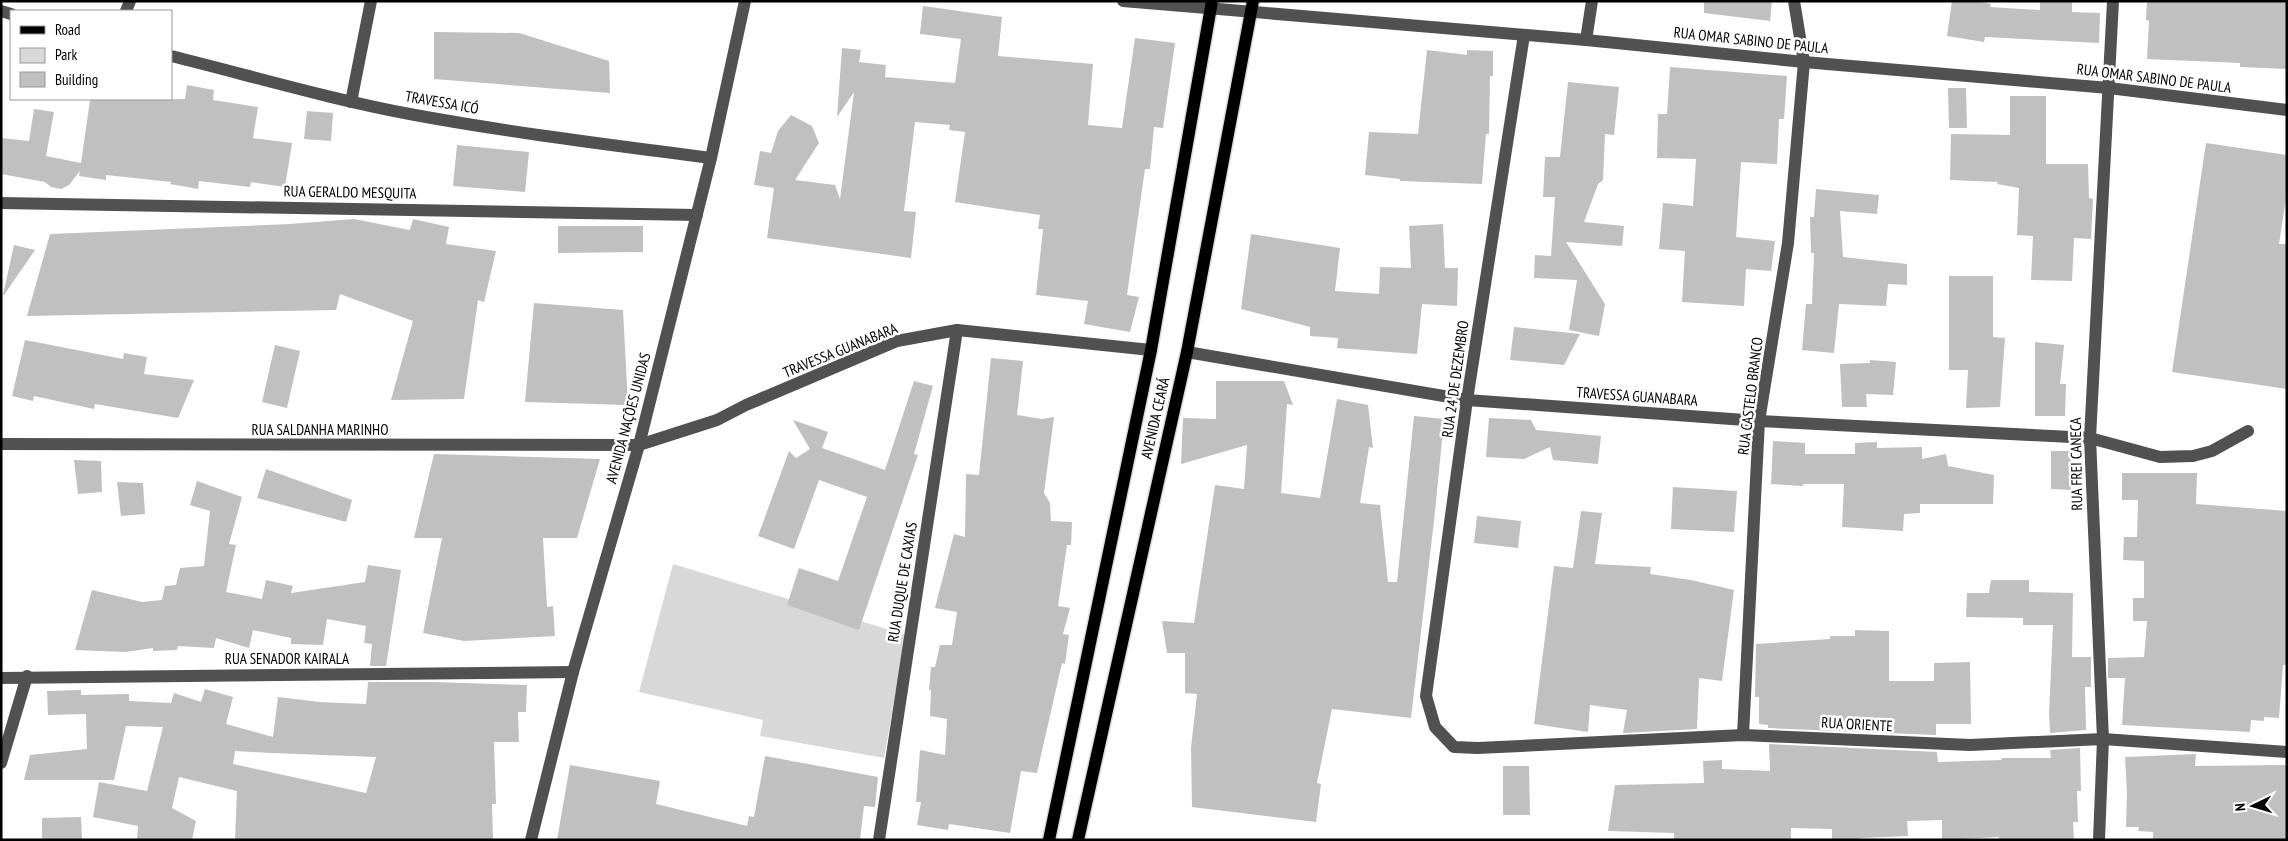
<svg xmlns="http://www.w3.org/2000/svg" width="2288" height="841" font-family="'PT Sans Narrow',sans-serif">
	<rect width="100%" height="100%" fill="#fff"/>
	<!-- green -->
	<path fill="#d8d8d8" d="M673,564l233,71 -22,123 -124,-22 3,-16 -124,-28z"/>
	<!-- building -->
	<g fill="#c0c0c0" fill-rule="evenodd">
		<path d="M1704,1h68l-2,20 -66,-8z"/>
		<path d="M1952,1h24l15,3 -1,3 50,3v-9h32v11l28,1 -1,30 -114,-6 -1,5 -37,-6z"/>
		<path d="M2147,1h140v68l-47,-2v-4l-93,-4 2,-38 -3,-1z"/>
		<path d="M923,6l79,11 -4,39 95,8 -5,61 34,3 13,-90 40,5 -12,85 -9,-1 -4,42h-5l-18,126 12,2 -9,35 -46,-8 4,-23 -52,-6 7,-66h-5l2,-14 -85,-13 10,-70 -16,-2 1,-5 -35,-3 -11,89 12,1 -5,46 -144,-20 7,-50 -20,-3 6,-34 11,2 7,-22 13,-16 21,11 7,17 -24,37 40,5 5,14 14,-107 -17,25 5,-69 19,2 -2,12 27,3 -1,12 70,6 6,-44 -41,-5z"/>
		<path d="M434,32l85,1 90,28 1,32 -176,-14z"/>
		<path d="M1427,50l40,5v-5l26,1v25h-3l-1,58h-3l-4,50 -82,-3v-2l-35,-4 4,-43 49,2z"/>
		<path d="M1670,67l117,9 -3,43h-5l-2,45 -36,-2 -5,75 39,4 -4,30 -25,-2 -2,37 -62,-4 3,-51 -26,-2 4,-46 30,3 3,-47 -39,-1 1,-44h9z"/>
		<path d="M1568,82l51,5 -5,48 -9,-1 -2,46 -5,4 -14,38 40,4 -2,20 -56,-4 39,62 -6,32 -30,-6 8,-50 -43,-2 1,-23 16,1 4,-59h-12l2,-40h15z"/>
		<path d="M187,85l27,5 -1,10 45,7 -5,31 39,5 -7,44 -34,-5 -1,5 -51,-6 -1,8 -28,-5 1,-2 -65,-7v5l-27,-4 1,-5 -11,14 -8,4 -10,-2 -6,-5 -44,-8v-36l28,3 5,-32 20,3 -8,44 35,7 9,-63 95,-1z"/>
		<path d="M1948,88h18l1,40h-18z"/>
		<path d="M2010,96h36v68h42l1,34 4,1 -2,40 -17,-1 -2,43 -41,-1 2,-44 -16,-1 2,-47 -22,-4 1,-2 -48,-2 1,-46 59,1z"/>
		<path d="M307,111l26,2 -2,28 -27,-2z"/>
		<path d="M2206,143l81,12v36l-8,53h8v145l-115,-17z"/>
		<path d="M457,145l72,7 -4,40 -72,-6z"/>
		<path d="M1816,189l63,6 -2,19 -37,-3 3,46 64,7v21l-19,-1 -2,22 -47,-2 -5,49 -32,-3 4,-46h6l2,-51h-3l-1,-36h4z"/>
		<path d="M354,219l56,11 3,-11 36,8 -3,17 50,7 -12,51 -6,-2 -14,99 -73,1 22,-79 -73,-27 -4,16 -309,6 23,-82 240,-10z"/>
		<path d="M1443,224l2,44h13l-1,38 -35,-2 -5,50 -80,-6 1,-10 -28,-2v-9l-69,-18 10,-75 89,14 -5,43 44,3 1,-27 31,1 -2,-42z"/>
		<path d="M558,226h85v26l-85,1z"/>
		<path d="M14,245l21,5 -31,45h-1z"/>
		<path d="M1949,276h44v61l12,1 -5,69 -34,1 2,-38h-19z"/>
		<path d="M534,303l89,7 5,95 -103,-3z"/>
		<path d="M1514,327l66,7 -16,31 -54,-5z"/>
		<path d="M25,340l98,19 1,-6 23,4 -3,17 50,6 -16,38 -83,-14 -1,5 -60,-13 -1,5 -21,-5z"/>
		<path d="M2035,342l29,3 -4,39h6l-1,32h-30z"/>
		<path d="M275,345l25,6 -13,57 -25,-6z"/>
		<path d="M991,358l32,3 -6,54 25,4 12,-2 -10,76 6,10 1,18 21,1 -1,23h-4l-9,61 12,2 -7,26 6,1 -4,29 -3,-1 -25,110 -16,-2 -11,62 -61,-9 -1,6 -31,-5 4,-23h-5l4,-52 25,5 2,-36 -17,-3 1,-26h-2l2,-23h4l5,-22h12l5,-33 -22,-4 19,-74 11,3 1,-63 13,1z"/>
		<path d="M1870,360l26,2 -3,33 -27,-1 1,13h-25l-2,-43 30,-1z"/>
		<path d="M914,381l19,5 -19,68 4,1 -59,175 -72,-25 12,-37 39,13 29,-84 -48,-17 -25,69 -36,-13 31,-85 7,7 14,-9 -17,-29 35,12 -6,16 63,22z"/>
		<path d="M1216,381h68l9,24 -6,-1 -6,89 39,5 17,-99 31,6 5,43 -4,-1 -9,56 20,2 8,77h9l17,-166 30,3 -9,93 -24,206 -79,-9 -15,74 4,1 -5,38 -124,-15 -1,-59 6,-54 -12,-1v-40h-18l-5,-32 32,2 21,-138 29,4 3,-44 -66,19 2,-46 33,1z"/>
		<path d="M1489,418l42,2 5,10 65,6 -3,28 -45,-4 -3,-13 -26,12 -38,-2z"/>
		<path d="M1773,441l32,2v11h50v-11l22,-1v6l45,-1v12l24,-5 2,12 46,9 -1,29h-73v9l-16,1 -1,17 -61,-4 2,-43h-41v2l-32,-2z"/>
		<path d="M2051,451h20v39l-20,-1z"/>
		<path d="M434,454l166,5 -23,79h-34l4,69 6,-1 2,30 -91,5 -41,-8 19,-95h-28z"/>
		<path d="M74,460l27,1 1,31 -24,2z"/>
		<path d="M266,469l86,31 -6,22 -89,-24z"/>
		<path d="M2122,473h75l-1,31 91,7v154h-4l-4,53 -15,-1v4l-13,-1 -1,12 -128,-7 3,-47h-17v-20l36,-1 3,-36h-14v-23h11v-37l-21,-1 1,-23h13l1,-37h-16z"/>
		<path d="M197,481l45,16 -13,47 7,1 -10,47 36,7 4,-19 27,6 -2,7 74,-11 3,-17 33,5 -15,96h-16l2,-22 -8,-1 2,-17 -39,-7 -4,26 -32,-1v-6l-38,-8 -4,18 -33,-10 -2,10 -36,-2 -1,4 -24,1v-3l-28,4 -50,-2 17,-60 50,12 20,-2 3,-14 11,-1 4,-17 24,-2 6,-55 -20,-6z"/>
		<path d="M117,482l26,1 2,31 -24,2z"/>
		<path d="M1673,487l64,4 -3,41 -63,-3z"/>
		<path d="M1581,511l21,2 -7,51 56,3 -1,7 41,6 43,10 -12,91 -23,-3 -2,51 -74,4 4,-23 -37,-5 -2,27 -54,-8 20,-158 19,2z"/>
		<path d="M1477,516l44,5 -3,27 -44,-5z"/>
		<path d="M1991,580h38v12l44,1 -1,64h19v30h-6l1,43 -36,3 -1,-19 4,-89h-30v-7l-57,-1 1,-24h22z"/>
		<path d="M1855,630l34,1v50h45v-18l36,-1 1,62h-35v11l-168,-7v-3l-9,-1v-27h-4l1,-53 74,-5v-3h25z"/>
		<path d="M368,682h66l93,3 -1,27h-8l1,30h-25l2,62h-4l1,36h-258l2,-49 -58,-14 -7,31 24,13 -4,19h-55l1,-14 -45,-9 6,-35 48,9 16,-64 -37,-1 -12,54h-90l6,-25 57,-6 -1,-35 -38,1 -1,-24 34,-1v5l48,-1v7l42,2 3,-10 27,9 4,-13 28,8 -7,27 47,13 5,-40 42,5 46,2zM235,751l36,2 105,4 -10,36 -133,-29z"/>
		<path d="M1769,744l168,8 1,10 63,-2 1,-2h49l-1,-8 30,-2 1,43h-4l1,31h-5l1,18h-75v-3l-57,3v-20l-35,1 1,15 -47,2v2h-29v-11l-41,-1v12h-117v-7l-66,-2 7,-46 89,-2 -1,-22 19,-1v9l48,2z"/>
		<path d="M2196,754l-1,12 92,-1v75h-134v-8l-15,-1 1,-4h-13l1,-34 -2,-36z"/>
		<path d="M765,756l113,21 -3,30 -11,-1 -4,34h-303l13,-75 90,16 -4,23 91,22 2,-10 5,1z"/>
		<path d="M1503,766h26l1,49h-27z"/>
		<path d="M81,817l1,23h-40v-22z"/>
	</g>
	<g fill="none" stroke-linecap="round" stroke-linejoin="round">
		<!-- major casing -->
		<g stroke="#dbdbdb" stroke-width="15">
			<g id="major">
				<path d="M1049,840l102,-490 61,-349"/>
				<path d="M1078,840l109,-488 66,-351"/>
			</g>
		</g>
		<!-- minor -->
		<g stroke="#515151" stroke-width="12">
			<path d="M1123,1l463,39 218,22 305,26 178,22"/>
			<path d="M1,11l10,3"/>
			<path d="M126,11l4,-10"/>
			<path d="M1524,35l-57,365 -41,296 9,31 19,20 24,1 265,-13 227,10 133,-6 184,13"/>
			<path d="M1586,40l6,-39"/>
			<path d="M171,56c81,20 162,44 244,59 98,18 197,30 296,43"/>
			<path d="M351,102l20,-101"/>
			<path d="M1,203l696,12"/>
			<path d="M1187,352l280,48 292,21 331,17 70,19 33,-1 19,-5 36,-20"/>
			<path d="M1,444l638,1 78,-25 29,-15 151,-64 60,-11 194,20"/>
			<path d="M1,678l572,-6"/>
			<path d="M1743,735l16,-314 29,-178 16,-181 -10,-61"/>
			<path d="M1,763l26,-87"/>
			<path d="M531,840l42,-168 66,-227 72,-287 34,-157"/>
			<path d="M879,840l78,-510"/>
			<path d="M2099,840l4,-101 -13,-301 23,-437"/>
		</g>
		<!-- major -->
		<use href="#major" stroke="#000" stroke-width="12"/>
	</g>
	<g text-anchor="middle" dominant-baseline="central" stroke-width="5" stroke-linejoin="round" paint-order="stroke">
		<!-- street labels -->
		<g font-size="15" fill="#000" stroke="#fff">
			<text transform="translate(1751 40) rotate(6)">RUA OMAR SABINO DE PAULA</text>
			<text transform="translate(2154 78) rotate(7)">RUA OMAR SABINO DE PAULA</text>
			<text transform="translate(442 102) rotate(10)">TRAVESSA ICÓ</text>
			<text transform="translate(350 192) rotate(1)">RUA GERALDO MESQUITA</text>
			<text transform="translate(840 350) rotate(-22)">TRAVESSA GUANABARA</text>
			<text transform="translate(1455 379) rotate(-82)">RUA 24 DE DEZEMBRO</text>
			<text transform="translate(1637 396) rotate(4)">TRAVESSA GUANABARA</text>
			<text transform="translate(1750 396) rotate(-83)">RUA CASTELO BRANCO</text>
			<text transform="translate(628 418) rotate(-75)">AVENIDA NAÇÕES UNIDAS</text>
			<text transform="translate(1155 418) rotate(-77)">AVENIDA CEARÁ</text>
			<text x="320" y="429">RUA SALDANHA MARINHO</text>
			<text transform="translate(2076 464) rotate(-91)">RUA FREI CANECA</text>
			<text transform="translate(902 582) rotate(-81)">RUA DUQUE DE CAXIAS</text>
			<text x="287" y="658">RUA SENADOR KAIRALA</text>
			<text transform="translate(1857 724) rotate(3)">RUA ORIENTE</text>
		</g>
	</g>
	<!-- border -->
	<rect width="2288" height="841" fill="none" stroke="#000000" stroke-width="5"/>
	<!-- legend -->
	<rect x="10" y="10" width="162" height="90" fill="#ffffff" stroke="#999999"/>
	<rect x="20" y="26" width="25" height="8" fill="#000000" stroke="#999999"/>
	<text x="55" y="35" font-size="15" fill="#000000">Road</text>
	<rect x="20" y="48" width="25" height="15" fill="#d8d8d8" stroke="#999999"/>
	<text x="55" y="60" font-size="15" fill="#000000">Park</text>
	<rect x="20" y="72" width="25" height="15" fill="#c0c0c0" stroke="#999999"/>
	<text x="55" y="85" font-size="15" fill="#000000">Building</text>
	<!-- north arrow -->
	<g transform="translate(2253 806) rotate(265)" stroke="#ffffff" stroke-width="4" paint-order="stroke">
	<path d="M0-4L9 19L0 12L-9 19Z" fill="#000000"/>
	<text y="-8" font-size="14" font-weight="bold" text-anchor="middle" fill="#000000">N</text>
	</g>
</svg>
